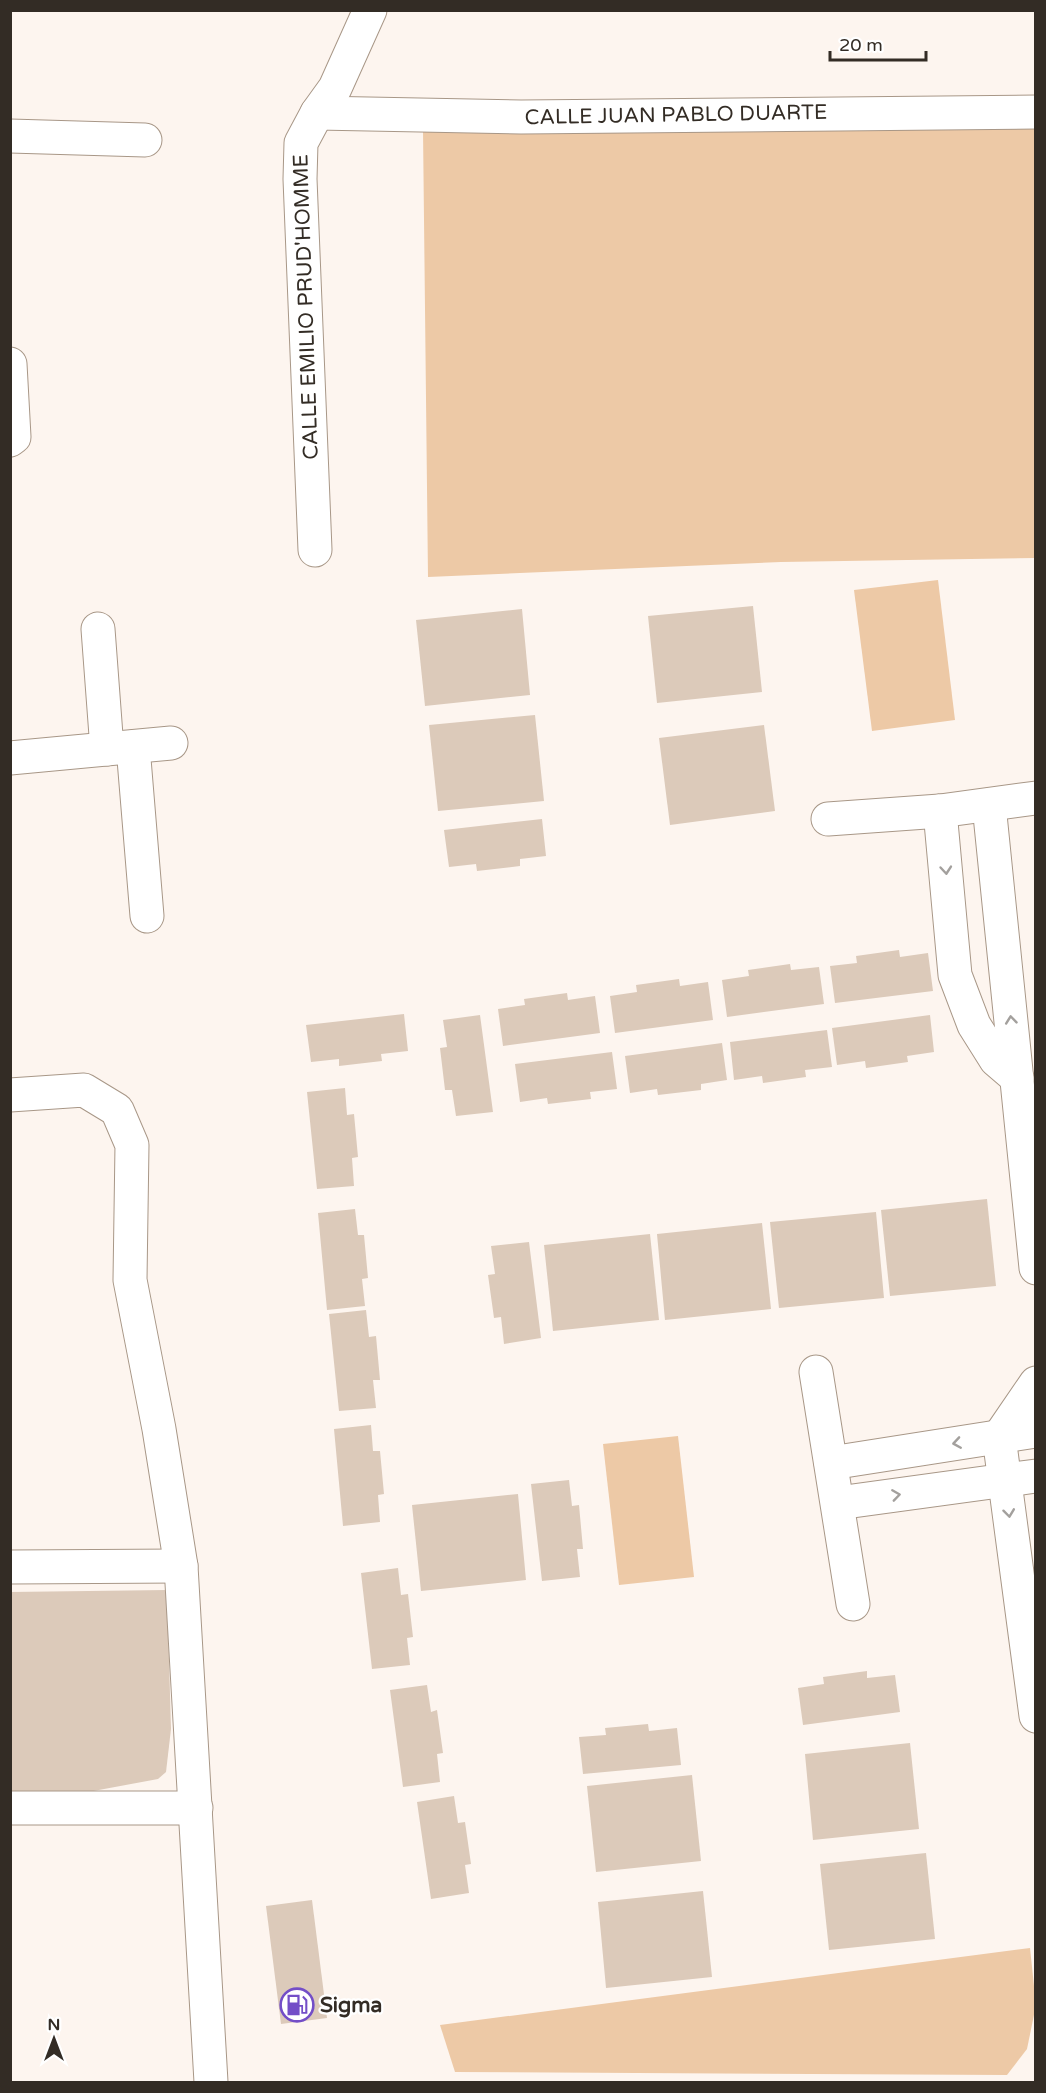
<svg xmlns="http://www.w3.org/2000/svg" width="1046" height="2093" font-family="'Varela Round',sans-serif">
	<rect width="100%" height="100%" fill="#fdf5ef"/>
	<!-- green -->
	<g fill="#edc9a6">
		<path d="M1035,129v429l-254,4 -353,15 -5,-447z"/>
		<path d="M938,580l17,140 -83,11 -18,-141z"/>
		<path d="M678,1436l16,141 -75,8 -16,-141z"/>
		<path d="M1030,1948l6,57 -9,44 -20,26 -552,-3 -15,-47z"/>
	</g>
	<!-- building -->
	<g fill="#dccaba">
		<path d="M753,606l9,86 -105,11 -9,-87z"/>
		<path d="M522,609l8,86 -105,11 -9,-86z"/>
		<path d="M535,715l9,86 -106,10 -9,-86z"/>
		<path d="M764,725l11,86 -105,14 -11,-87z"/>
		<path d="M542,819l4,37 -26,3v7l-43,5 -1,-7 -27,3 -5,-37z"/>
		<path d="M899,950l1,7 28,-4 5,38 -98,12 -5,-37 27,-3 -1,-7z"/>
		<path d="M790,964l1,6 28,-3 5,37 -97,13 -5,-37 27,-4 -1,-6z"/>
		<path d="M679,979l1,7 28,-4 5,38 -98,13 -5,-37 27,-4 -1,-7z"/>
		<path d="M567,993l1,7 27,-4 5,37 -97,13 -5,-37 27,-4 -1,-6z"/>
		<path d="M404,1014l4,37 -27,3 1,7 -43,5v-7l-28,3 -5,-37z"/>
		<path d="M480,1015l13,97 -37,4 -4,-26h-7l-5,-42 7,-1 -4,-27z"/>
		<path d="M930,1015l4,37 -27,4 1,6 -42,6 -1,-7 -28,4 -5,-37z"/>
		<path d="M827,1030l5,37 -27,3 1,7 -43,6 -1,-7 -28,4 -4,-38z"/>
		<path d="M722,1043l5,37 -26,4v6l-43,5 -1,-6 -27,4 -5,-37z"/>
		<path d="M612,1052l5,37 -27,3 1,7 -43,5 -1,-6 -27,4 -5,-38z"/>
		<path d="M345,1088l2,27 7,-1 4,43 -6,1 2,28 -37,3 -10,-97z"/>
		<path d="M987,1199l9,87 -106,10 -9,-86z"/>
		<path d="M355,1209l3,26h6l4,43 -6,1 3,27 -38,4 -9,-97z"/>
		<path d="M876,1212l8,86 -105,10 -9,-86z"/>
		<path d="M762,1223l9,86 -106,11 -8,-86z"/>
		<path d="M650,1234l9,86 -106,11 -9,-86z"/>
		<path d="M529,1242l12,96 -37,6 -3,-27 -7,1 -6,-43 7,-1 -4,-28z"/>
		<path d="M366,1310l3,27 7,-1 4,44h-7l3,28 -37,3 -10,-97z"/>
		<path d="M371,1425l2,26h7l4,43 -6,1 2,27 -37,4 -9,-97z"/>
		<path d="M569,1480l3,26 7,-1 4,44h-6l3,28 -38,4 -11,-97z"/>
		<path d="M518,1494l8,86 -105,11 -9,-86z"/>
		<path d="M398,1568l3,27 7,-1 5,43 -6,1 3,27 -38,4 -11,-96z"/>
		<path d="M167,1590l4,139 -5,43 -8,7 -70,13h-78v-200z"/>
		<path d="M867,1671v7l28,-3 5,37 -97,13 -5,-37 26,-4 -1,-7z"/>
		<path d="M427,1685l4,27 6,-2 6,43 -6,1 3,28 -37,5 -13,-97z"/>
		<path d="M648,1724l1,7 28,-3 4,37 -98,9 -4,-37 27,-2 -1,-7z"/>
		<path d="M910,1743l9,86 -106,11 -8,-86z"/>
		<path d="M692,1775l9,86 -105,11 -9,-86z"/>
		<path d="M454,1796l4,27 7,-1 6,42 -6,1 4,28 -38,6 -14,-97z"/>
		<path d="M926,1853l9,86 -106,11 -9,-86z"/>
		<path d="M703,1891l9,86 -106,11 -8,-86z"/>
		<path d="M312,1900l15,118 -46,6 -15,-118z"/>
	</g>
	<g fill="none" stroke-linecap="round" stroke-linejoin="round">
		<!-- minor casing -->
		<g stroke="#a89787" stroke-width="35">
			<g id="minor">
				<path d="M317,113l204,4 515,-5"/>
				<path d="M10,136l135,4"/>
				<path d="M10,364l4,73 -4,3"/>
				<path d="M315,550l-15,-371 1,-36 16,-30 18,-25 35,-78"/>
				<path d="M98,629l9,120"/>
				<path d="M133,747l14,169"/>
				<path d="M10,758l161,-15"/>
				<path d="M989,805l47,463"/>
				<path d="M940,811l15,164 19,50 22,35 21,18"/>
				<path d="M828,819l112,-8 96,-13"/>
				<path d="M10,1095l74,-5 33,20 15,35 -2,135 29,149 22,137 30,516"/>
				<path d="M816,1372l37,232"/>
				<path d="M1036,1383l-37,54 37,279"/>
				<path d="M831,1463l205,-32"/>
				<path d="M838,1503l198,-27"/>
				<path d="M10,1567l171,-1"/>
				<path d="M10,1808h186"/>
			</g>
		</g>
		<!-- minor -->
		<use href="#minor" stroke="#fff" stroke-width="33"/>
	</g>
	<!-- one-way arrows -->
	<defs><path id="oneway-chevron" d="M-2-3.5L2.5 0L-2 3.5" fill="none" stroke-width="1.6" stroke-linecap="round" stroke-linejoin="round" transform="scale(1.5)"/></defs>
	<g stroke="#a3a09d">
		<use href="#oneway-chevron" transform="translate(946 870) rotate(85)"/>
		<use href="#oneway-chevron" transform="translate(1011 1020) rotate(-96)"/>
		<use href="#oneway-chevron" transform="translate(957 1443) rotate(171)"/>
		<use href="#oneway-chevron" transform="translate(896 1495) rotate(-8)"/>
		<use href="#oneway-chevron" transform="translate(1009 1513) rotate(83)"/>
	</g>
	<!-- icons -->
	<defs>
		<g id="fuel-ring" transform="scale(1.725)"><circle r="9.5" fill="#fff" stroke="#734ec7" stroke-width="1.5"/><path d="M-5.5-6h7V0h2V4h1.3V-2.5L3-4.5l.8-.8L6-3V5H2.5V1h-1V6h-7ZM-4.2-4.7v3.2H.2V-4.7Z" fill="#734ec7"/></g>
	</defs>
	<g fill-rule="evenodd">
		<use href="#fuel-ring" x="297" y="2005"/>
	</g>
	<g text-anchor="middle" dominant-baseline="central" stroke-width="4.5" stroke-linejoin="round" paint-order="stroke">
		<!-- street labels -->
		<g font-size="21" fill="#332c25" stroke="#fff">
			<text transform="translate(676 115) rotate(-1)">CALLE JUAN PABLO DUARTE</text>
			<text transform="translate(306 307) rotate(-92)">CALLE EMILIO PRUD'HOMME</text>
		</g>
		<!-- poi labels -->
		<g font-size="21" font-weight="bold" fill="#332c25" stroke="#fff" text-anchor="start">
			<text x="320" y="2005">Sigma</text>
		</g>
	</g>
	<!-- border -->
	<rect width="1046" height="2093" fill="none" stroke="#332c25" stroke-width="24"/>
	<!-- north arrow -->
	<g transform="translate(54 2039)" stroke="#ffffff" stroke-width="4.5" paint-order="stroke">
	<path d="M0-4.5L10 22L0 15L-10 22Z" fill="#332c25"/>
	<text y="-9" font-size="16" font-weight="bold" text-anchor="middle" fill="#332c25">N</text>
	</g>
	<!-- scale -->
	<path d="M830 51v9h96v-9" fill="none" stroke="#332c25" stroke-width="3"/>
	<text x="839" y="51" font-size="18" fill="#332c25" stroke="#ffffff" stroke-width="4.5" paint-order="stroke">20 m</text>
</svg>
